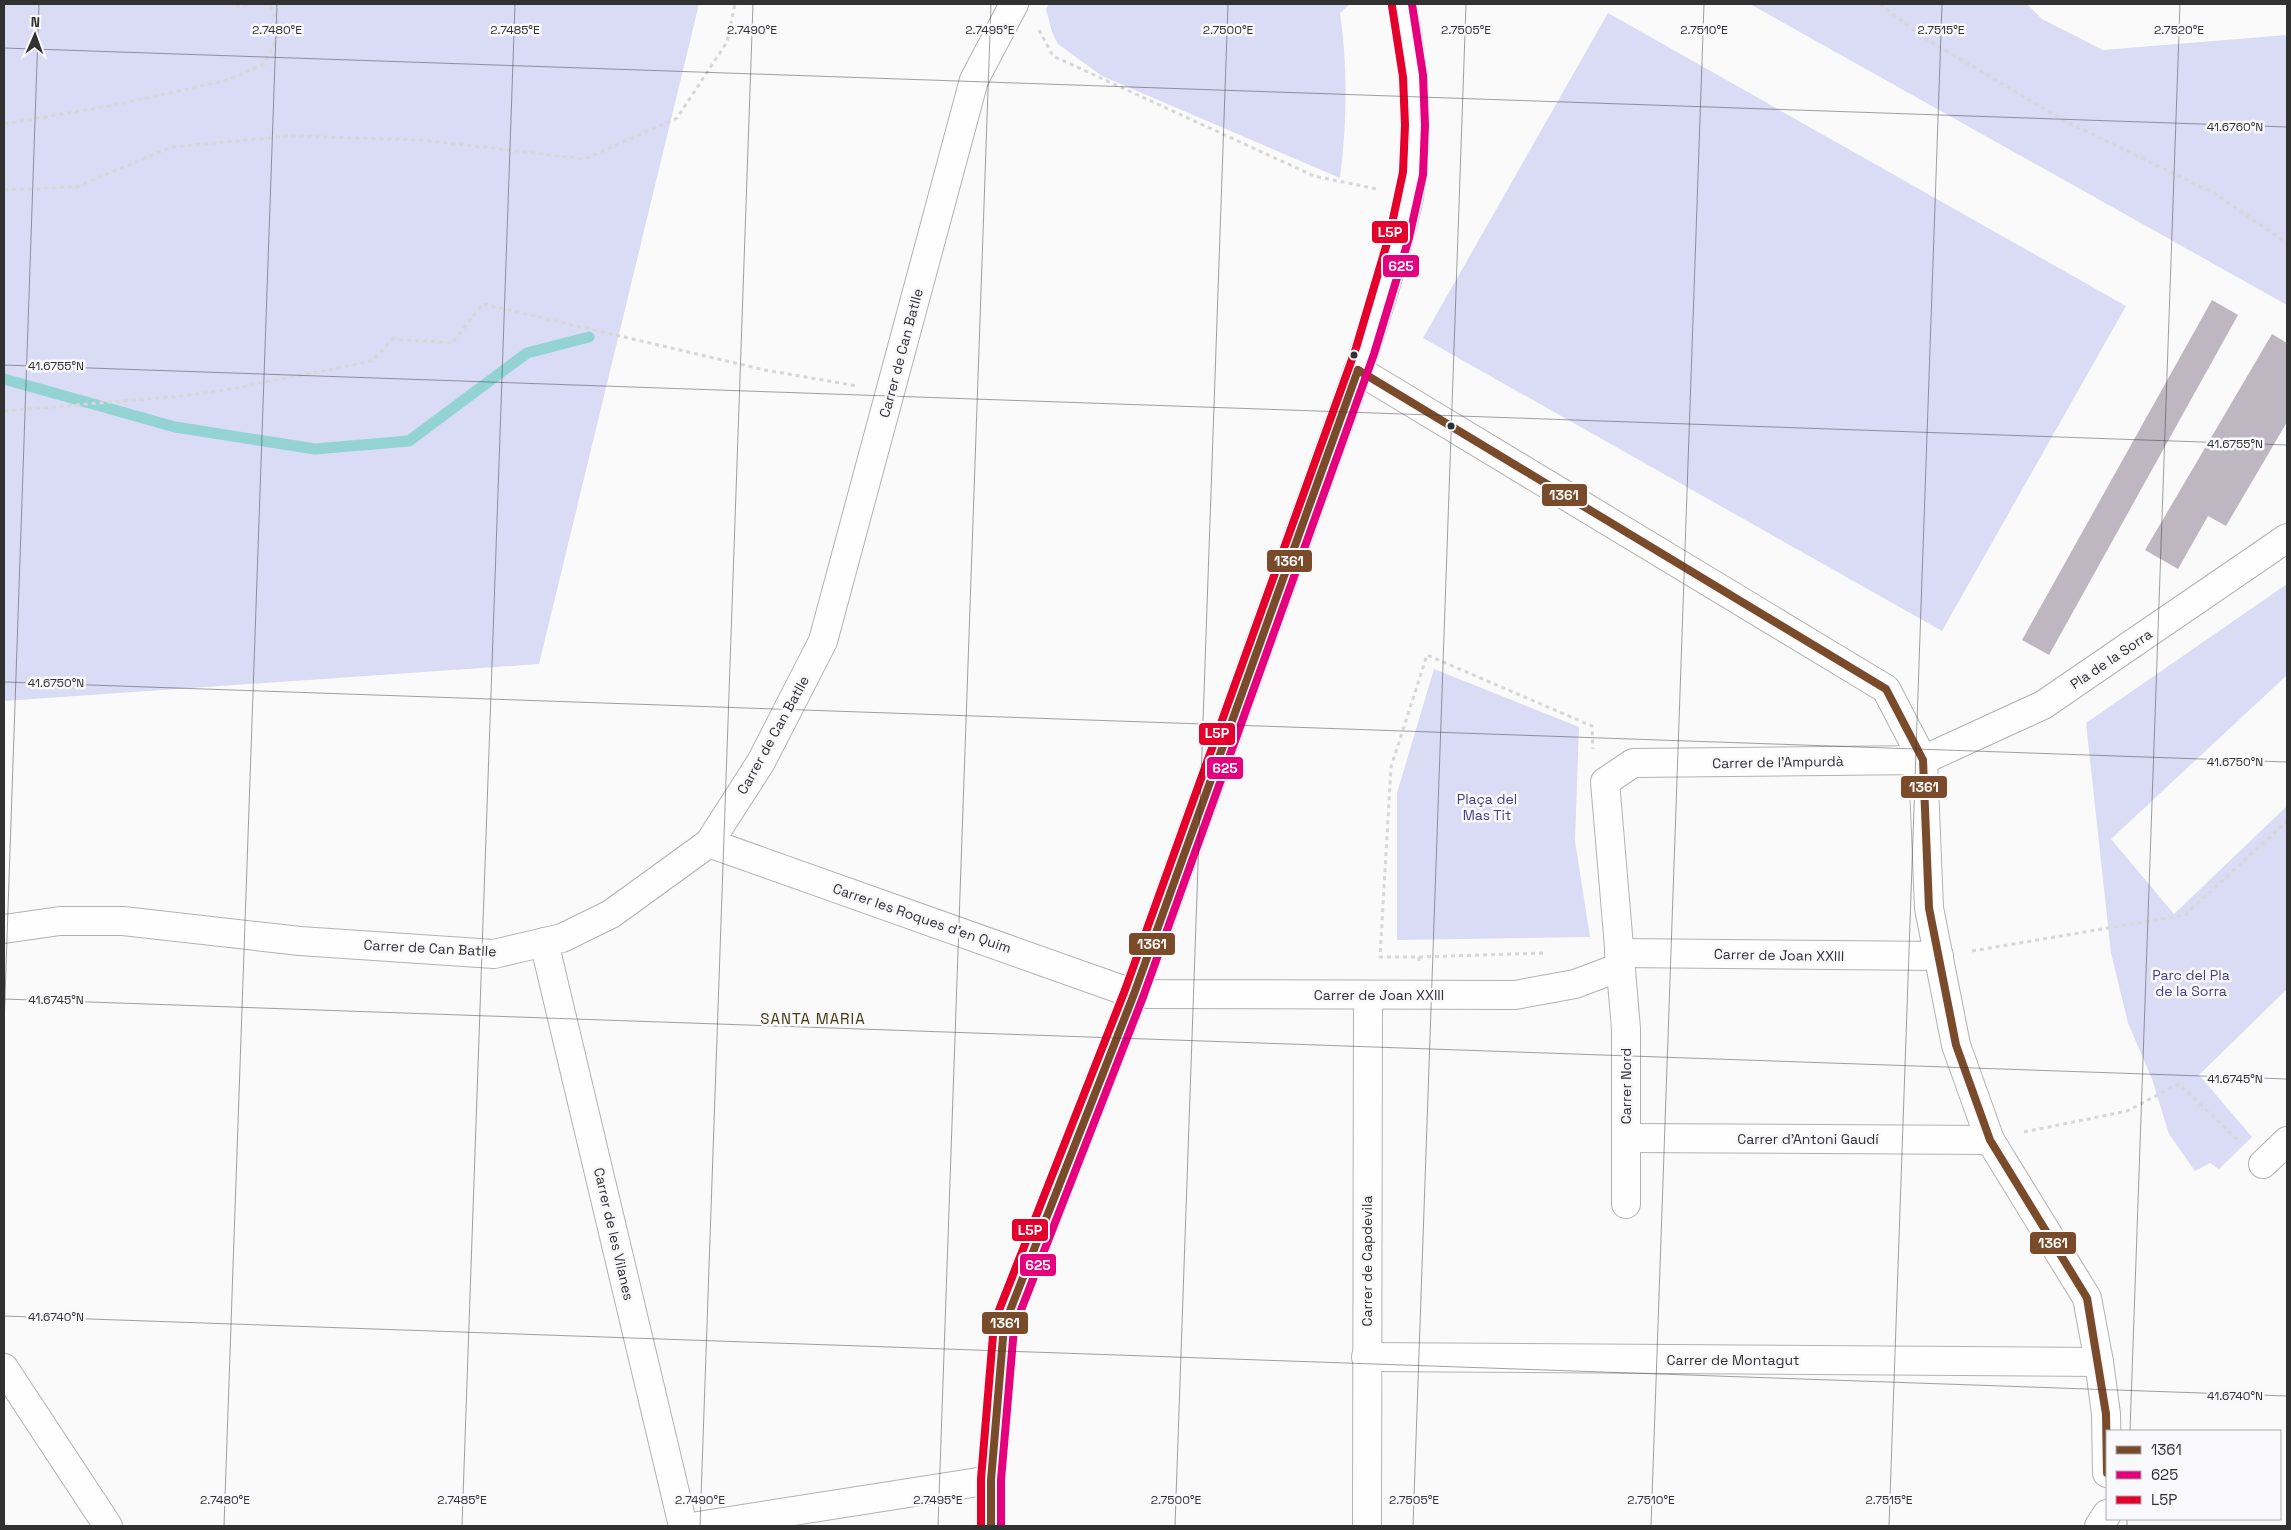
<svg xmlns="http://www.w3.org/2000/svg" width="2291" height="1530" font-family="'Space Grotesk',sans-serif">
	<rect width="100%" height="100%" fill="#fafafb"/>
	<!-- green -->
	<g fill="#dadbf5">
		<path d="M4,4h695l-160,660 -535,37z"/>
		<path d="M1049,4h301l-10,9c8,56 7,109 0,165l-238,-102 -44,-32 -6,-12 -6,-23z"/>
		<path d="M1750,4h277l15,15 61,31 184,-15v270z"/>
		<path d="M1608,13l518,293 -184,325 -519,-293z"/>
		<path d="M2287,584v91l-176,164 63,75 113,-108v183l-88,86 53,62 -33,32 -9,-6 -15,8 -26,-37 -17,-55 -24,-56 -17,-70 -25,-230z"/>
		<path d="M1434,669l145,58 -4,114 15,96 -193,3v-147z"/>
	</g>
	<g fill="none" stroke-linecap="round" stroke-linejoin="round">
		<!-- stream -->
		<path stroke="#93d3d4" stroke-width="11" d="M4,379l171,48 140,22 94,-8 118,-88 62,-16"/>
	</g>
	<!-- building -->
	<g fill="#beb6c1">
		<path d="M2212,300l26,15 -189,340 -27,-15z"/>
		<path d="M2272,334l15,9v79l-61,104 -18,-10 -30,53 -33,-19z"/>
	</g>
	<g fill="none" stroke-linecap="round" stroke-linejoin="round">
		<!-- street casing -->
		<g stroke="#b2b2b2" stroke-width="30">
			<g id="street">
				<path d="M1358,370l528,319 37,71 6,148 27,137 34,95 97,158 12,64 7,52 1,59"/>
				<path d="M709,843l425,151 381,1 60,-11 45,-17"/>
				<path d="M4,929l56,-8h63l177,20 194,13 68,-16 49,-24 98,-71 52,-81 62,-121 151,-561 40,-76"/>
				<path d="M544,942l139,584"/>
				<path d="M1619,953l320,3"/>
				<path d="M1626,1138l364,2"/>
				<path d="M2263,1164l24,-23"/>
				<path d="M1626,1204v-175l-21,-247 28,-19 290,-3 120,-55 244,-167"/>
				<path d="M1366,1357l733,5"/>
				<path d="M4,1368l104,158"/>
				<path d="M698,1526l293,-46"/>
				<path d="M991,1526v-46l13,-154 130,-332 231,-643c16,-51 33,-102 44,-154 12,-62 5,-131 -7,-193"/>
				<path d="M1367,1526l1,-531"/>
				<path d="M2099,1526l8,-12"/>
			</g>
		</g>
		<!-- path -->
		<g stroke="#d7d7d8" stroke-width="3" stroke-dasharray="4 4" stroke-linecap="butt">
			<path d="M236,4l2,2 12,-2"/>
			<path d="M1880,4l41,32 144,85 149,72 73,50"/>
			<path d="M1039,30l14,26 261,120 63,13"/>
			<path d="M4,124l116,-20 108,-24 36,-16 17,-33 -11,-27"/>
			<path d="M4,190l72,-3 96,-40 118,-11 132,4 163,19 92,-41 50,-76 8,-38"/>
			<path d="M4,411l178,-15 49,-7 141,-28 21,-22 59,4 31,-39 282,66 92,16"/>
			<path d="M1972,951l213,-36 102,-94"/>
			<path d="M1419,957l127,-4"/>
			<path d="M1419,961v-4h-39l11,-190 36,-112 165,71 1,23"/>
			<path d="M2024,1132l103,-21 52,-27 60,57"/>
		</g>
		<!-- street -->
		<use href="#street" stroke="#fefefe" stroke-width="28"/>
		<!-- bus-1 casing -->
		<g stroke="#f9f9fc" stroke-width="11">
			<g id="bus-1">
				<path d="M1358,370l528,319 37,71 6,148 27,137 34,95 97,158 19,116 1,59"/>
				<path d="M991,1526v-46l13,-154 130,-332 224,-624"/>
			</g>
		</g>
		<!-- bus-2 casing -->
		<g stroke="#f9f9fc" stroke-width="11">
			<path id="bus-2" d="M1001,1526v-46l13,-152 129,-331 231,-643 35,-116 14,-63 2,-50 -2,-50 -11,-71"/>
		</g>
		<!-- bus-3 casing -->
		<g stroke="#f9f9fc" stroke-width="11">
			<path id="bus-3" d="M981,1526v-47l13,-156 131,-333 231,-642 34,-115 13,-61 2,-47 -2,-48 -11,-71"/>
		</g>
		<!-- bus-1 -->
		<use href="#bus-1" stroke="#7a4b2a" stroke-width="8"/>
		<!-- bus-2 -->
		<use href="#bus-2" stroke="#e5007d" stroke-width="8"/>
		<!-- bus-3 -->
		<use href="#bus-3" stroke="#e4002b" stroke-width="8"/>
	</g>
	<!-- ticks -->
	<path fill="none" stroke="#313132" stroke-width="1" stroke-opacity="0.45" d="M4,48l2283,79M4,365l2283,80M4,682l2283,80M4,999l2283,80M4,1026l35,-1022M4,1316l2283,80M2130,1431l50,-1427M224,1526l53,-1522M462,1526l53,-1522M700,1526l53,-1522M938,1526l53,-1522M1175,1526l53,-1522M1413,1526l53,-1522M1651,1526l53,-1522M1889,1526l53,-1522M2127,1526v-7"/>
	<!-- markers -->
	<g fill="#313132" stroke="#f9f9fc" stroke-width="2">
		<circle cx="1354" cy="355" r="4.5"/>
		<circle cx="1451" cy="426" r="4.5"/>
	</g>
	<g text-anchor="middle" dominant-baseline="central" stroke-width="5" stroke-linejoin="round" paint-order="stroke">
		<!-- street labels -->
		<g font-size="14" fill="#313132" stroke="#f9f9fc">
			<text transform="translate(901 353) rotate(-75)">Carrer de Can Batlle</text>
			<text transform="translate(2111 659) rotate(-34)">Pla de la Sorra</text>
			<text transform="translate(773 735) rotate(-61)">Carrer de Can Batlle</text>
			<text transform="translate(1778 762) rotate(-1)">Carrer de l'Ampurdà</text>
			<text transform="translate(922 918) rotate(19)">Carrer les Roques d'en Quim</text>
			<text transform="translate(430 948) rotate(3)">Carrer de Can Batlle</text>
			<text transform="translate(1779 955) rotate(1)">Carrer de Joan XXIII</text>
			<text x="1379" y="995">Carrer de Joan XXIII</text>
			<text transform="translate(1626 1086) rotate(-90)">Carrer Nord</text>
			<text x="1808" y="1139">Carrer d'Antoni Gaudí</text>
			<text transform="translate(614 1234) rotate(77)">Carrer de les Vilanes</text>
			<text transform="translate(1367 1261) rotate(-90)">Carrer de Capdevila</text>
			<text x="1733" y="1360">Carrer de Montagut</text>
		</g>
		<!-- park labels -->
		<g font-size="14" fill="#463f88" stroke="#f9f9fc">
			<text x="1487" y="799">Plaça del<tspan x="1487" dy="16">Mas Tit</tspan></text>
			<text x="2191" y="975">Parc del Pla<tspan x="2191" dy="16">de la Sorra</tspan></text>
		</g>
		<!-- neighbourhood labels -->
		<g font-size="15" letter-spacing="1" fill="#48360f" stroke="#f9f9fc">
			<text x="813" y="1018">SANTA MARIA</text>
		</g>
	</g>
	<g font-size="12" text-anchor="middle" fill="#313132" stroke="#f9f9fc" stroke-width="5" stroke-linejoin="round" paint-order="stroke">
		<text x="277" y="34">2.7480°E</text>
		<text x="515" y="34">2.7485°E</text>
		<text x="752" y="34">2.7490°E</text>
		<text x="990" y="34">2.7495°E</text>
		<text x="1228" y="34">2.7500°E</text>
		<text x="1466" y="34">2.7505°E</text>
		<text x="1704" y="34">2.7510°E</text>
		<text x="1941" y="34">2.7515°E</text>
		<text x="2179" y="34">2.7520°E</text>
		<text x="2235" y="131">41.6760°N</text>
		<text x="56" y="370">41.6755°N</text>
		<text x="2235" y="448">41.6755°N</text>
		<text x="56" y="687">41.6750°N</text>
		<text x="2235" y="766">41.6750°N</text>
		<text x="56" y="1004">41.6745°N</text>
		<text x="2235" y="1083">41.6745°N</text>
		<text x="56" y="1321">41.6740°N</text>
		<text x="2235" y="1400">41.6740°N</text>
		<text x="225" y="1504">2.7480°E</text>
		<text x="462" y="1504">2.7485°E</text>
		<text x="700" y="1504">2.7490°E</text>
		<text x="938" y="1504">2.7495°E</text>
		<text x="1176" y="1504">2.7500°E</text>
		<text x="1414" y="1504">2.7505°E</text>
		<text x="1651" y="1504">2.7510°E</text>
		<text x="1889" y="1504">2.7515°E</text>
	</g>
	<g stroke="#f9f9fc" stroke-width="2">
		<rect x="1371" y="220" width="38" height="24" rx="5" fill="#e4002b"/>
		<rect x="1382" y="254" width="38" height="24" rx="5" fill="#e5007d"/>
		<rect x="1541" y="483" width="47" height="24" rx="5" fill="#7a4b2a"/>
		<rect x="1266" y="549" width="47" height="24" rx="5" fill="#7a4b2a"/>
		<rect x="1198" y="722" width="38" height="24" rx="5" fill="#e4002b"/>
		<rect x="1206" y="756" width="38" height="24" rx="5" fill="#e5007d"/>
		<rect x="1900" y="775" width="48" height="24" rx="5" fill="#7a4b2a"/>
		<rect x="1128" y="932" width="48" height="24" rx="5" fill="#7a4b2a"/>
		<rect x="1011" y="1218" width="38" height="24" rx="5" fill="#e4002b"/>
		<rect x="2029" y="1231" width="48" height="24" rx="5" fill="#7a4b2a"/>
		<rect x="1019" y="1253" width="38" height="24" rx="5" fill="#e5007d"/>
		<rect x="981" y="1311" width="48" height="24" rx="5" fill="#7a4b2a"/>
	</g>
	<g font-size="14" text-anchor="middle" font-weight="bold" fill="#fff">
		<text x="1390" y="237">L5P</text>
		<text x="1401" y="271">625</text>
		<text x="1564" y="500">1361</text>
		<text x="1289" y="566">1361</text>
		<text x="1217" y="738">L5P</text>
		<text x="1225" y="773">625</text>
		<text x="1924" y="792">1361</text>
		<text x="1152" y="949">1361</text>
		<text x="1030" y="1235">L5P</text>
		<text x="2053" y="1248">1361</text>
		<text x="1038" y="1270">625</text>
		<text x="1005" y="1328">1361</text>
	</g>
	<!-- border -->
	<rect width="2291" height="1530" fill="none" stroke="#313132" stroke-width="10"/>
	<!-- legend -->
	<rect x="2106" y="1430" width="175" height="90" fill="#f9f9fc" stroke="#a9a9ab"/>
	<rect x="2116" y="1446" width="25" height="8" fill="#7a4b2a" stroke="#a9a9ab"/>
	<text x="2151" y="1455" font-size="15" fill="#313132">1361</text>
	<rect x="2116" y="1471" width="25" height="8" fill="#e5007d" stroke="#a9a9ab"/>
	<text x="2151" y="1480" font-size="15" fill="#313132">625</text>
	<rect x="2116" y="1496" width="25" height="8" fill="#e4002b" stroke="#a9a9ab"/>
	<text x="2151" y="1505" font-size="15" fill="#313132">L5P</text>
	<!-- north arrow -->
	<g transform="translate(35 35) rotate(2)" stroke="#f9f9fc" stroke-width="4" paint-order="stroke">
	<path d="M0-4L9 19L0 12L-9 19Z" fill="#313132"/>
	<text y="-8" font-size="14" font-weight="bold" text-anchor="middle" fill="#313132">N</text>
	</g>
</svg>
